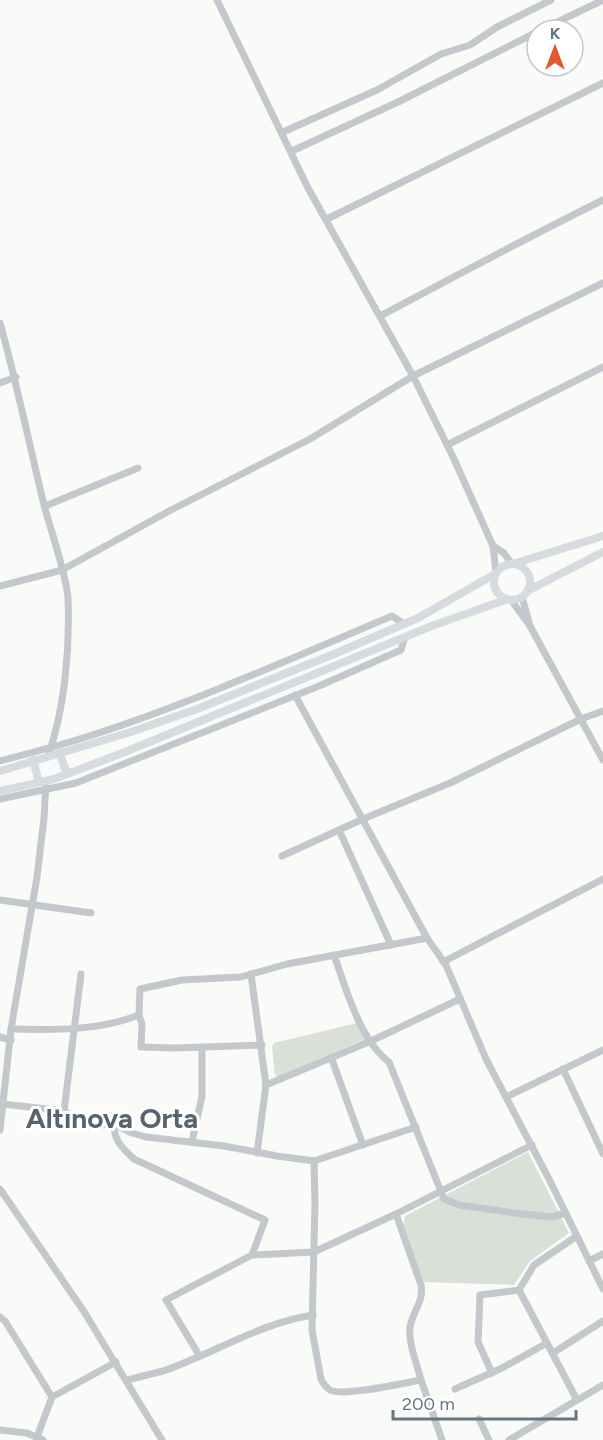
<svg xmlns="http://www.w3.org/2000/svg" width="603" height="1440" font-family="Figtree,sans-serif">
	<rect width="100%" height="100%" fill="#fafaf8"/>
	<!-- green -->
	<g fill="#dadfd7">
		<path d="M357,1023l8,16 -88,38 -2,-2 -3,-28 2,-4z"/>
		<path d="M528,1152l41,81 -39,28 -16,24 -90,-3 -21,-55 2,-11z"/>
	</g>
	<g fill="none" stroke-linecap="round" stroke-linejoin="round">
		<!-- minor -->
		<g stroke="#c3c8cc" stroke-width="7">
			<path d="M217,0l91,188 105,188 41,83 39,87 3,26"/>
			<path d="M541,30l62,-30"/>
			<path d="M283,132l94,-42 64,-36 29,-9 27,-18 54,-27"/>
			<path d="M292,151l106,-49 139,-70"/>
			<path d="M327,219l276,-136"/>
			<path d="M380,316c74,-39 148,-79 223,-116"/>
			<path d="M0,323c17,60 29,121 44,182 7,27 22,67 24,93 2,50 -3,110 -20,158"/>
			<path d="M0,383l16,-6"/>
			<path d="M447,445l156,-78"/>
			<path d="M45,506l93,-38"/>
			<path d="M493,546l11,7 7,10"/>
			<path d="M0,586l62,-16 109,-60 139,-71 103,-63 190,-93"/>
			<path d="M522,597l8,29"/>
			<path d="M511,600l19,26 73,134"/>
			<path d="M295,695l132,243"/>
			<path d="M0,761c29,-8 59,-15 89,-25 103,-33 203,-78 303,-120l12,8"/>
			<path d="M0,799l76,-16 243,-97 82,-36 4,-13"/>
			<path d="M339,830l52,115"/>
			<path d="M282,856l81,-37 87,-36 131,-64 22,-8"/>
			<path d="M0,900l91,13"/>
			<path d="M334,955c12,34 26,85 55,107l55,137 15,6 56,8 36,4 15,-4"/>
			<path d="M443,962l160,-83"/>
			<path d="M251,974l15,111 -9,68"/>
			<path d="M139,1015l3,9 -1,23 34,1 87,-3"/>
			<path d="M11,1029c42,1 88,2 128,-14l1,-26 42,-9 59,-3 46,-13 140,-26 19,27 40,94 64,122 53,108"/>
			<path d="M0,1037l11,3"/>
			<path d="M331,1057l32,88"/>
			<path d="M563,1069l40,85"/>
			<path d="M266,1085l105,-44 89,-42"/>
			<path d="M506,1097l97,-47"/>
			<path d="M3,1104l61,7 23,15 27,-2 18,9 14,4 78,9 53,10 37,5 102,-34"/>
			<path d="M64,1111l17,-137"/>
			<path d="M114,1124c0,17 8,24 20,35l131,61 -13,35"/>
			<path d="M0,1130l11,-101 26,-152 7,-59 2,-37"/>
			<path d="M192,1142l10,-46v-49"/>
			<path d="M314,1161l1,42 -3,127 9,49c2,4 4,8 9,11 13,7 74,-7 91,-10 -4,-16 -13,-37 -11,-53 3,-17 14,-25 11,-42l-25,-71 136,-69"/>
			<path d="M0,1189l83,121 79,130"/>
			<path d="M589,1261l14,-7"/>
			<path d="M0,1317l5,4 47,76"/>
			<path d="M547,1343l30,57"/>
			<path d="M553,1353l50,-32"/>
			<path d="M199,1355l-33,-55 86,-45 62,-3 82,-38"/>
			<path d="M492,1373l-14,-31 2,-47 39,-5"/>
			<path d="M127,1380c12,-3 24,-6 36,-9 50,-17 97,-48 150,-56"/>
			<path d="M421,1380l21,60"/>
			<path d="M455,1389l47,-21 45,-25 -28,-53 15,-25 43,-29"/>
			<path d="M479,1419l10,21"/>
			<path d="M0,1430l27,3 16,7"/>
			<path d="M37,1437l15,-40 64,-35"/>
			<path d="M509,1440l94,-55"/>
		</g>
		<!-- major -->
		<g stroke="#d6dbdf" stroke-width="8">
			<path d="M516,563l87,-27"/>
			<circle cx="512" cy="582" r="18"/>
			<path d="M529,590l74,-38"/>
			<path d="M59,752l8,22"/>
			<path d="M33,760l6,22"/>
			<path d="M0,771l131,-39 66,-23 142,-57 79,-34 77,-44"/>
			<path d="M0,791l54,-12 71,-27 304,-125 76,-27"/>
		</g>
	</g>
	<g text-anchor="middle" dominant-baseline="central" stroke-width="6" stroke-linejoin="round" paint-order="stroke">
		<!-- district labels -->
		<g font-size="28" font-weight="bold" fill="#57646e" stroke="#fff">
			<text x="112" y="1118">Altınova Orta</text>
		</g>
	</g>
	<!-- north arrow -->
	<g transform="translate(555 48)"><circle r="28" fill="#ffffff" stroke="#c1c8cd" stroke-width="1.5"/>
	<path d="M0-4.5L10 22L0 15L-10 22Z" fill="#e4572e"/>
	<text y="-9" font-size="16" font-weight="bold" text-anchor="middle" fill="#657683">K</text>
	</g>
	<!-- scale -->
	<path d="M393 1410v9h183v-9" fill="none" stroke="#657683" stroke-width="3"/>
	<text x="402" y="1410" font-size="18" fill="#657683" stroke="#ffffff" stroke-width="4.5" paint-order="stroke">200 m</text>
</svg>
